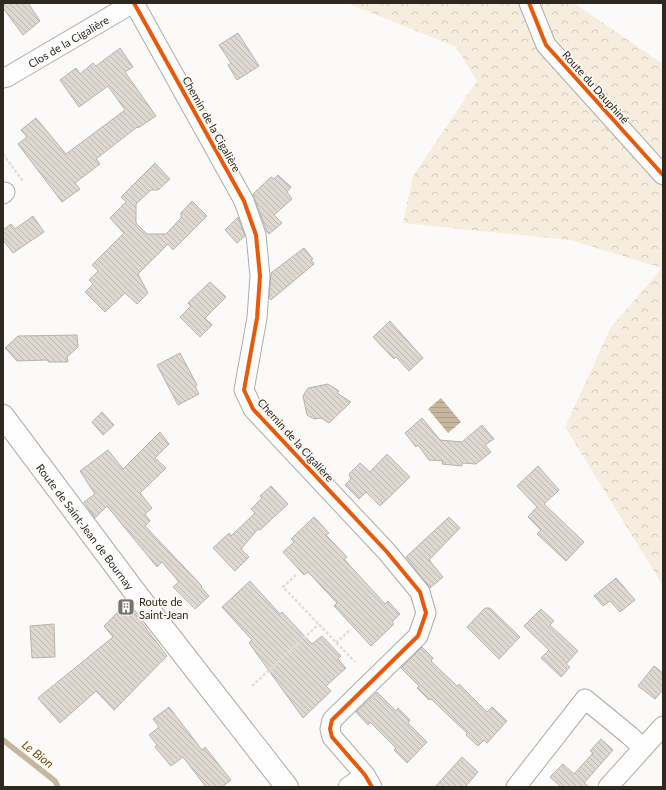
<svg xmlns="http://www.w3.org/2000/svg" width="666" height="790" font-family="Lato,sans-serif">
	<defs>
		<pattern id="forest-crowns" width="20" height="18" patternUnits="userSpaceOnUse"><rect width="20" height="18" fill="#f6edde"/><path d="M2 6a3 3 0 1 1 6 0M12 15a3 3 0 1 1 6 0" fill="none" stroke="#d3cbbe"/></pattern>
		<pattern id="water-rules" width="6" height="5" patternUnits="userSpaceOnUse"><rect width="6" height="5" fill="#c6b69d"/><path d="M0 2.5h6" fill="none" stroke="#aa9c87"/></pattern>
		<pattern id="building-back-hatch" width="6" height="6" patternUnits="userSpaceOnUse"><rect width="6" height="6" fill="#ded8d1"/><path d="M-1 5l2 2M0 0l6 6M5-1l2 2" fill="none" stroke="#bfb9b3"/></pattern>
	</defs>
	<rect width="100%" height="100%" fill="#fcfaf8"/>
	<!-- forest -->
	<path fill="url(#forest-crowns)" d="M347,3h227l89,61v522l-98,-159 46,-100 51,-59 -92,-28 -167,-17 10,-47 64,-95 -21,-34z"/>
	<!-- water -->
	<path fill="url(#water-rules)" d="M441,398l20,24 -13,11 -20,-24z"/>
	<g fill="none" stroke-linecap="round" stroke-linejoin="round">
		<!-- stream -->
		<path stroke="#c6b69d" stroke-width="5.5" d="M3,740l52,41 3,6"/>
	</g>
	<!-- building -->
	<g fill="url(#building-back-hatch)" stroke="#b6b2ae">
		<path d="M3,3h25l12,18 -17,14 -20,-27z"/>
		<path d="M238,33l21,33 -22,14 -9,-15 3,-2 -12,-18z"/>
		<path d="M120,48l13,19 -8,5 31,44 -18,12 -1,-1 -41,32 4,5 -25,19 5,6 -18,13 -44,-58 9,-7 -6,-7 15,-12 30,36 59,-44 -17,-24 -29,21 -19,-27 16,-12 4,6 13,-11 3,3z"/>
		<path d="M155,163l15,16 -12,11h-7l-15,14v19l11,11h19l15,-16v-5l11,-12 15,15 -34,34 -5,-6 -30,30 10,19 -11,11 -12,-11 -20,19 -20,-20 8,-8 -4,-4 9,-9 -6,-6 32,-32 -14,-15 16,-16 -5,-5z"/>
		<path d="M278,175l13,12 -4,5 5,7 -18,16 8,8 -13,11 -2,-2 -14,-38 18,-17 3,2z"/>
		<path d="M33,216l11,16 -31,21 -10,-13v-10l8,-6 4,5z"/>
		<path d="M238,217l7,19 -8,7 -12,-13z"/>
		<path d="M304,248l9,11 -2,1 3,4 -43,36 -2,-2 2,-25z"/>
		<path d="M210,282l16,15 -21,21 7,7 -12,12 -20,-20 11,-11 -3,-3z"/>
		<path d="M390,321l33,37 -14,13 -13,-14 -2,2 -21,-22z"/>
		<path d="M77,335l1,12 -11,10 1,5h-19l-2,-2 -30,1 -12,-13 13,-12z"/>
		<path d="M180,353l17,32 -2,1 4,8 -21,11 -21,-40z"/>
		<path d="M328,384l11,7 -2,2 14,9 -22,21 -8,-5 -7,1 -7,-4 -4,-19 5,-8z"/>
		<path d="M102,412l12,13 -11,10 -11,-13z"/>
		<path d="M422,418l18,22 22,2 20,-17 12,14 -9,6 6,7 -15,12 -14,-1v3l-20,-2 1,-3 -14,-1 -11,-15 -2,2 -11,-14z"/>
		<path d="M160,432l9,12 -14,14 11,10 -26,25 12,15 -7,6 5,7 -5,5 57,60 -1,1 8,9 -14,13 -22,-22 6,-5 -17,-20 -5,5 -50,-61 -12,12 -11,-16 11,-8 -15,-23 28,-21 15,19z"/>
		<path d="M387,454l23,23 -30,29 -14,-14 -7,7 -14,-14 6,-6 -2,-5 11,-11 10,9z"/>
		<path d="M538,466l21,24 -15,14 40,38 -18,19 -29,-27 4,-4 -13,-13 9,-10 -20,-21z"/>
		<path d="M271,486l17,18 -28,26 -2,-1 -17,20 8,8 -14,14 -22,-23 16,-15 2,3 24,-23 -4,-4 11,-11 -2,-2z"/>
		<path d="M314,517l15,16 -3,2 21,22 -3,2 41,45 3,-3 12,13 -8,8 2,2 -23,22 -37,-40 3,-3 -29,-31 -4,3 -21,-23 11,-10 -3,-3z"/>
		<path d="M449,517l11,11 -31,32 14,17 -13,11 -24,-31z"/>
		<path d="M616,578l19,22 -15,12 -10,-11 -7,5 -9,-10z"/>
		<path d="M250,581l30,33 2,-2 30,32 10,-8 19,20 -3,3 8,9 -20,18 5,5 -28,27 -54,-75 3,-3 -30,-33z"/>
		<path d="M127,603l40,53 -53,54 -18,-19 -36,32 -22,-25 75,-61 -9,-11z"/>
		<path d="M485,608h5l30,29 -21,22 -32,-32z"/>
		<path d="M541,609l13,12 -4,4 28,26 -12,13 4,3 -9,10 -20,-19 8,-8 -25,-24z"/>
		<path d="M54,624l1,33 -23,1 -2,-32z"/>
		<path d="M422,647l11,11 -2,3 26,25 2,-2 28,28 5,-5 15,14 -20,22 -3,-3 -6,6 -12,-11 1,-2 -36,-34 -2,1 -12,-12 2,-2 -18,-18z"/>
		<path d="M654,666l9,7v17l-8,9 -17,-13z"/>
		<path d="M377,692l19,19 2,-3 12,12 -2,3 19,19 -20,21 -13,-13 2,-2 -26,-26 -2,3 -12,-13z"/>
		<path d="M169,707l33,43 3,-3 26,33 -9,7h-16l-23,-30 -12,9 -16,-19 2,-2 -8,-10 10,-8 -6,-8z"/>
		<path d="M601,739l12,11 -29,33 5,4h-28l-11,-10 13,-13 11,10 19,-21 -3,-2z"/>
		<path d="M462,757l16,15 -13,15h-30z"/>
	</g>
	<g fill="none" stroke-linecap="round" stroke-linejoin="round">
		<!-- minor casing -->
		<g stroke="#aeaba6" stroke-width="21">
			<g id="minor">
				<path d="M134,3l110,198 12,34 4,41 -3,42 -13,72 9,19 134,143 33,40 6,21 -8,23 -86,84 -2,9 2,8 33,38 7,12"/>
				<path d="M529,3l17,42 117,130"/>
				<path id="s1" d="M3,78l4,-1 126,-74"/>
				<path d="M3,194l2,-2"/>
				<path d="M348,787l17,-12"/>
				<path d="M516,787l69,-88 44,36 14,13"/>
				<path d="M608,787l55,-61"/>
			</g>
		</g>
		<!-- major casing -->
		<g stroke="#aeaba6" stroke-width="24">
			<g id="major">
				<path id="s2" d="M3,416l135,180 149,191"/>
			</g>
		</g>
		<!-- path -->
		<g stroke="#dfdedd" stroke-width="2.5" stroke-dasharray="3 2" stroke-linecap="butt">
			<path d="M3,154l19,26 -2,1"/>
			<path d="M296,575l-13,12 72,75"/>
			<path d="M336,643l15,-14"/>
			<path d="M252,686l67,-62"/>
		</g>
		<!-- minor -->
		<use href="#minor" stroke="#fffefe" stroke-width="19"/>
		<!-- major -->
		<use href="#major" stroke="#fffefe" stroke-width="22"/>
		<!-- cycleway casing -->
		<g stroke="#fefbf6" stroke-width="6">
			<g id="cycleway">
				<path d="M134,3l110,198 12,34 4,41 -3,42 -13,72 9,19 134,143 33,40 6,21 -8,23 -86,84 -2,9 2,8 33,38 7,12"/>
				<path d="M529,3l17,42 117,130"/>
			</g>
		</g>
		<!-- cycleway -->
		<use href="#cycleway" stroke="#e8590c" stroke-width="4"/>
	</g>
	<!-- icons -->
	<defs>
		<g id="building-square" transform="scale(0.9)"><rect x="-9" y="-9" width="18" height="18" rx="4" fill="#76726c" stroke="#fefbf6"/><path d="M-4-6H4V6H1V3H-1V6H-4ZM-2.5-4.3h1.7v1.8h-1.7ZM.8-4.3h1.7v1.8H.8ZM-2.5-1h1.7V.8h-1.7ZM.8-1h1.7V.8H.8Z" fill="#fff"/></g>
	</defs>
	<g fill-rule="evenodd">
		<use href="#building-square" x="126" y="607"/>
	</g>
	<g text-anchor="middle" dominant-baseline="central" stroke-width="3.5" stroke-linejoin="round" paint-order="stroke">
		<!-- street labels -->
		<g font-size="11" fill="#2e2820" stroke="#fefbf6">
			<text stroke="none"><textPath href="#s1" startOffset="75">Clos de la Cigalière</textPath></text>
			<text transform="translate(596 87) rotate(48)">Route du Dauphiné</text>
			<text transform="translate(212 124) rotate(61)">Chemin de la Cigalière</text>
			<text transform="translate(296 440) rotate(48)">Chemin de la Cigalière</text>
			<text stroke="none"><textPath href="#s2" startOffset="138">Route de Saint-Jean de Bournay</textPath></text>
		</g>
		<!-- poi labels -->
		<g font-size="11" fill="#2e2820" stroke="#fefbf6" text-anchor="start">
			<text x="139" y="601">Route de<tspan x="139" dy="13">Saint-Jean</tspan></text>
		</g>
		<!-- water labels -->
		<g font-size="12" font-style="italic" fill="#6f4f12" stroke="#fefbf6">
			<text transform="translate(38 754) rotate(38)">Le Bion</text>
		</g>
	</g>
	<!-- border -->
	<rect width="666" height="790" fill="none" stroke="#2e2820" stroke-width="8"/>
</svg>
